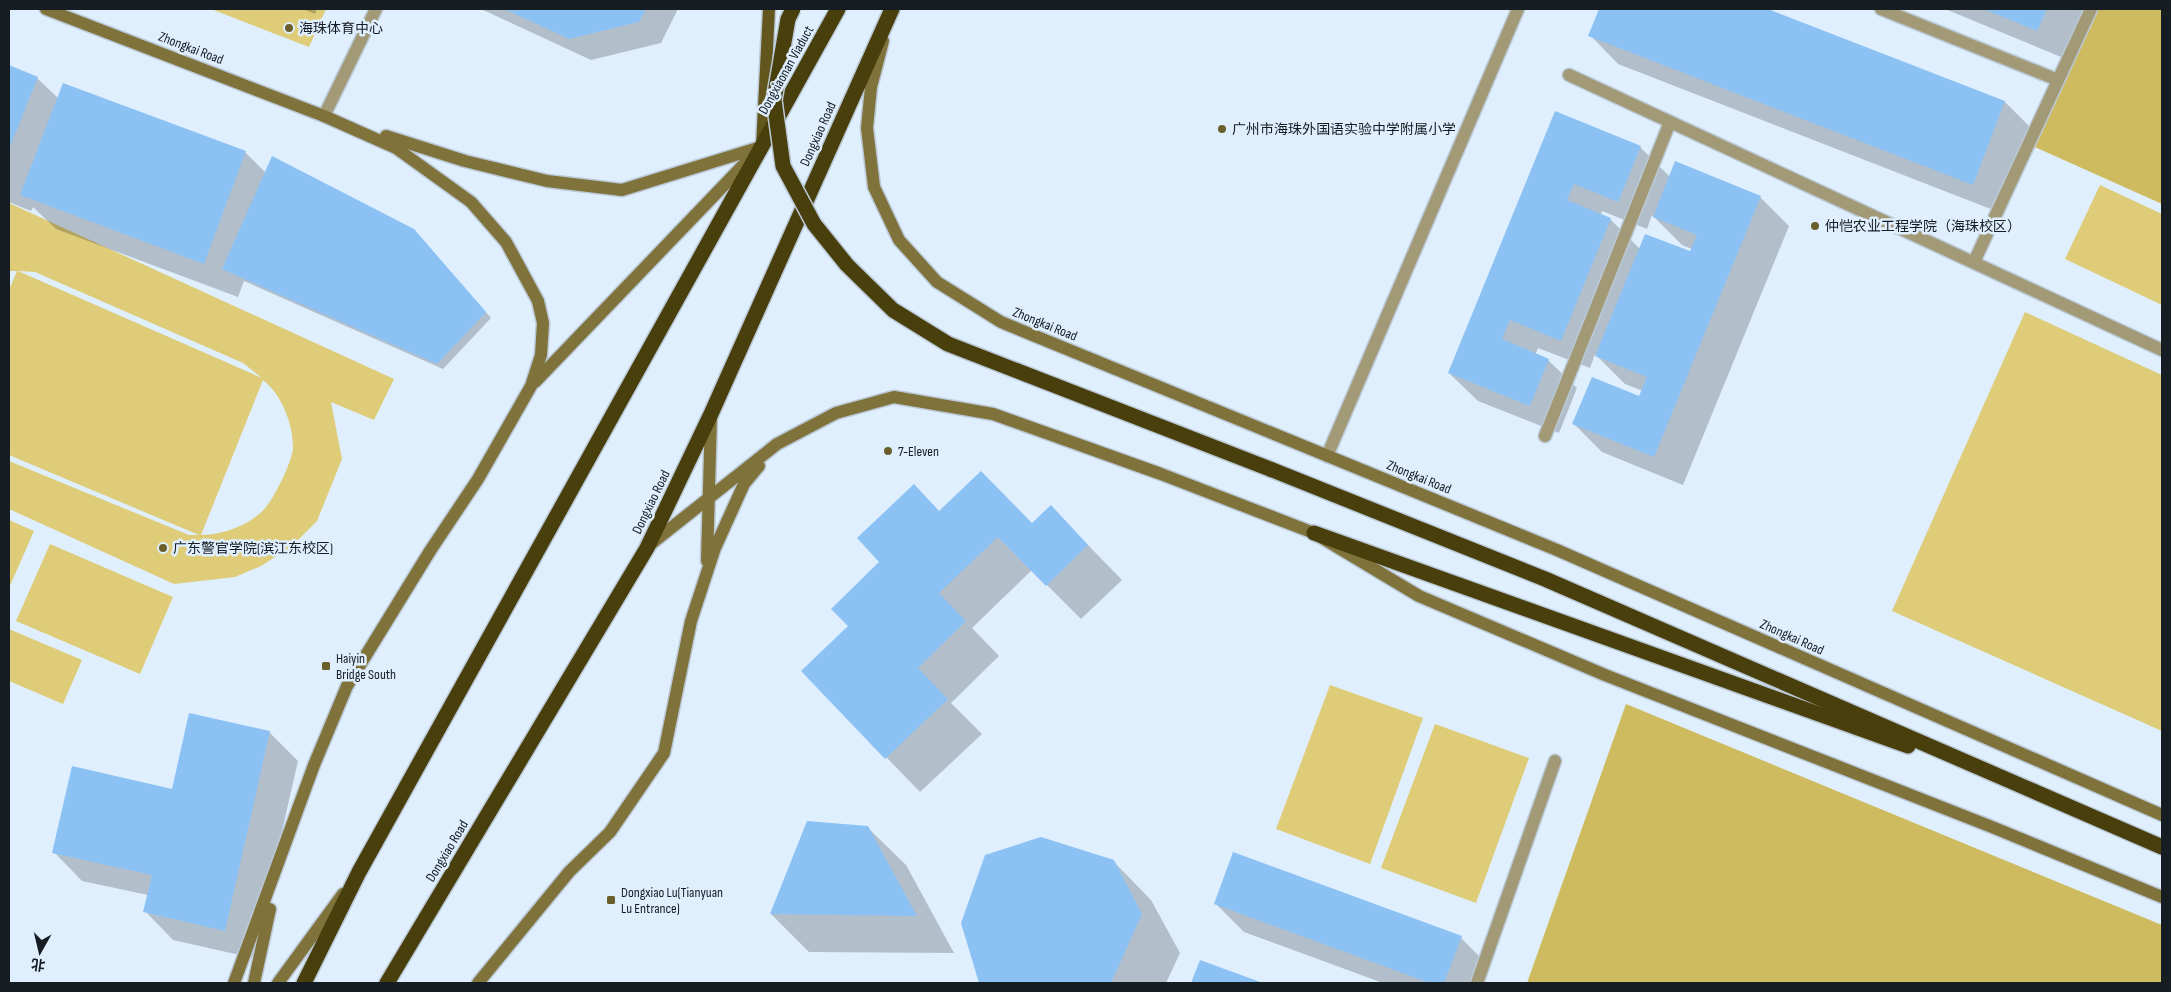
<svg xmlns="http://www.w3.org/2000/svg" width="2171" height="992" font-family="'Sofia Sans Condensed','Noto Sans SC',sans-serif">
	<rect width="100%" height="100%" fill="#dfeffe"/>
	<!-- green -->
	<g fill="#decc78" fill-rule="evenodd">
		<path d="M211,9h115l-17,38z"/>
		<path d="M2100,185l62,29v91l-97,-46z"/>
		<path d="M9,203l385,176 -20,41 -43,-18 11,57 -25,62 -25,25 -31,20 -26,11 -61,7 -165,-75v-48l180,74h10l-190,-80v-165l8,-19h-8zM18,271l17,1 208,91 19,15zM263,380c19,15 30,44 30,68 -1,14 -18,48 -27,59 -15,18 -43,28 -65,28z"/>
		<path d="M2025,312l137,63v356l-270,-120z"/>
		<path d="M9,520l25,11 -25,57z"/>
		<path d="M50,544l123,53 -33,77 -124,-53z"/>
		<path d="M9,629l73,31 -19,44 -54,-23z"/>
		<path d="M1330,685l93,33 -53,146 -94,-35z"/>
		<path d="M1435,724l94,34 -53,145 -95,-35z"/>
	</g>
	<!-- forest -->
	<g fill="#cebb60">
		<path d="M2091,9h71v195l-134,-60z"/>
		<path d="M1626,704l536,221v58h-635z"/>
	</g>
	<!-- shadow -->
	<g fill="#0003" fill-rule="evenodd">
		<path d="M303,9h14l-2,5z"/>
		<path d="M481,9h197l-17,34 -70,17z"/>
		<path d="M1600,9h165l240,93 28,28 -32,83 -383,-149 -28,-29z"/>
		<path d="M1945,9h141l-20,50z"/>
		<path d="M9,66l28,12 21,20 187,54 21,21 153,63 72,82 -48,51 -199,-88 -6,16 -182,-68 -23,-22 -2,4 -22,-9z"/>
		<path d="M1555,113l85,34 30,30 90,20 29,29 -106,259 -81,-33 -28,-28 66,-26 3,-7 -18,-7 -30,-30 -5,14 -52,-20 -3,7 13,5 29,28 -18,45 -81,-32 -29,-28zM1602,211l45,18 5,-14 30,30 10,4 -1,4 -51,-4 -30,-30 -9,-4z"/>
		<path d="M914,486l26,26 93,12 18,-17 71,73 -41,39 -49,-49 -60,58 27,28 -48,47 31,31 -62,58 -117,-121 47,-45 31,-64z"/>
		<path d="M269,732l29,29 -45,197 -80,-18 -28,-29 3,-16 -66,-14 -28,-29 119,-61z"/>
		<path d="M867,827l39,38 48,88 -145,-1 -38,-38z"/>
		<path d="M1113,861l38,39 29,53 -14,30h-185l-19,-60z"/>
		<path d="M1216,904l245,34 28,28 -6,17h-100l-139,-51z"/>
		<path d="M1200,962l60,21h-68z"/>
	</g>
	<!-- building -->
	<g fill="#8cc1f4">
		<path d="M504,9h142l-7,13 -70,17z"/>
		<path d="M1599,9h169l237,92 -32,84 -385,-149z"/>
		<path d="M1984,9h63l-10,22z"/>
		<path d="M9,65l29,12 -29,72z"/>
		<path d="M63,83l183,68 -42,113 -184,-69z"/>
		<path d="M1555,111l86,35 -23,56 -44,-18 -7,16 44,18 -50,123 -51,-21 -8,19 47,20 -19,47 -82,-33z"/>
		<path d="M272,156l142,73 72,83 -49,52 -215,-95z"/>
		<path d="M1675,161l86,35 -107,261 -82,-33 20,-47 47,19 8,-19 -52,-21 50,-122 45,17 7,-16 -44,-18z"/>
		<path d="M981,471l51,52 19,-18 37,40 -42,41 -48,-49 -59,56 27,28 -48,47 30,31 -63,60 -84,-88 47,-45 -17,-17 48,-47 -22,-24 57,-54 25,27z"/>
		<path d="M189,713l81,18 -45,200 -82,-19 9,-37 -100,-22 20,-87 100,23z"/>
		<path d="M807,821l61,5 49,90 -147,-2z"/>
		<path d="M1041,837l73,23 28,54 -31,69h-132l-18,-60 24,-68z"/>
		<path d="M1233,852l229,84 -18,47h-14l-216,-79z"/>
		<path d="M1200,960l63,23h-72z"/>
	</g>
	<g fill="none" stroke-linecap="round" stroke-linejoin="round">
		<!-- lane casing -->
		<g stroke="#bbc9d6" stroke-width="15">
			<g id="lane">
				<path d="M1881,9l177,71"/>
				<path d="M1974,262l117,-253"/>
				<path d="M1545,436l125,-314"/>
				<path d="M1327,456l191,-447"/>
			</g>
		</g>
		<!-- street casing -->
		<g stroke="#bbc9d6" stroke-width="15">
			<g id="street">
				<path d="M1569,75l593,275"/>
				<path d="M324,116l52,-107"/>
				<path d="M1477,983l78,-222"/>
			</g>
		</g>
		<!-- secondary casing -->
		<g stroke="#bbc9d6" stroke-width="15">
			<g id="secondary">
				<path d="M46,9l278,107 72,32 75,54 35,40 32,59 5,22 -2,32 -10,31 -53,93 -48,72 -83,135 -33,79 -80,218"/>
				<path d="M883,41l-12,46 -4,41 7,59 25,53 38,42 64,40 556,228 605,265"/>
				<path d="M386,136l79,25 82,20 75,9 139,-43"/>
				<path d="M535,382l218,-227"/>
				<path d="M647,547l130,-103 59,-31 58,-16 99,17 168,60 153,59 105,63 186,79 387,152 170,70"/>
				<path d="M707,561l4,-145"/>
				<path d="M254,983l16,-74"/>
				<path d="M278,983l65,-89"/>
				<path d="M478,983l91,-111 41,-40 54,-79 27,-132 24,-73 29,-64 15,-18"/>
			</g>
		</g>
		<!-- primary casing -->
		<g stroke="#bbc9d6" stroke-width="15">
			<path id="primary" d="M762,146l7,-137"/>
		</g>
		<!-- highway casing -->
		<g stroke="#bbc9d6" stroke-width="18">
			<g id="highway">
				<path d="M1270,469l275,110 617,268"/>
				<path d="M1314,533l594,213"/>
				<path d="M304,983l55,-111 479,-863"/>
				<path d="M387,983l260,-435 64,-134 181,-405"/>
			</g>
		</g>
		<!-- lane -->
		<use href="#lane" stroke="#a29a76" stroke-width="12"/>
		<!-- street -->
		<use href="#street" stroke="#a29a76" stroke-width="12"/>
		<!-- secondary -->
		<use href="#secondary" stroke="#7f723a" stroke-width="12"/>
		<!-- primary -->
		<use href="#primary" stroke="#62561d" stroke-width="12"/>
		<!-- highway -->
		<use href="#highway" stroke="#493f0c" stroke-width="15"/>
		<!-- highway-bridge casing -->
		<g stroke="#bbc9d6" stroke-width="18" stroke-linecap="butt">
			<path id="highway-bridge" d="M793,9l-5,10 -14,81 9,66 31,58 33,41 46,45 55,34 322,125"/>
		</g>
		<!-- highway-bridge -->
		<use href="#highway-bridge" stroke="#493f0c" stroke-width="15"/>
	</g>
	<!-- markers -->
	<g fill="#6a5f2c" stroke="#dfeffe" stroke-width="2">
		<circle cx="289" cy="28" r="5"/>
		<circle cx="1222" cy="129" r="5"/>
		<circle cx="1815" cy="226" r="5"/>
		<circle cx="888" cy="451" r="5"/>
		<circle cx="163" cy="548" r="5"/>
		<rect x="321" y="661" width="10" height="10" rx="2.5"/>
		<rect x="606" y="895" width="10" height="10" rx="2.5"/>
	</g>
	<g text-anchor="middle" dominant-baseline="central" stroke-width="5" stroke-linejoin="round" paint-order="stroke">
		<!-- poi labels -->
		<g font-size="14" fill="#151c22" stroke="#dfeffe" text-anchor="start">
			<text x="299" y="28">海珠体育中心</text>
			<text x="1232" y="129">广州市海珠外国语实验中学附属小学</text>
			<text x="1825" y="226">仲恺农业工程学院（海珠校区）</text>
			<text x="898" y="451">7-Eleven</text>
			<text x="173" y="548">广东警官学院(滨江东校区)</text>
			<text x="336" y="658">Haiyin<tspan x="336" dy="16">Bridge South</tspan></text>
			<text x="621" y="892">Dongxiao Lu(Tianyuan<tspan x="621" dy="16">Lu Entrance)</tspan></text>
		</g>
		<!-- street labels -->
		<g font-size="14" fill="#151c22" stroke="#dfeffe">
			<text transform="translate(191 48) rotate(21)">Zhongkai Road</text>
			<text transform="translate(786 70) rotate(-61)">Dongxiaonan Viaduct</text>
			<text transform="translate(818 134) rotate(-66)">Dongxiao Road</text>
			<text transform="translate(1045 324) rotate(22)">Zhongkai Road</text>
			<text transform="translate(1419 477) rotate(22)">Zhongkai Road</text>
			<text transform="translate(651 502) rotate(-64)">Dongxiao Road</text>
			<text transform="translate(1792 637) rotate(24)">Zhongkai Road</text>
			<text transform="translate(447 851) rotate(-59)">Dongxiao Road</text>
		</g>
	</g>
	<!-- border -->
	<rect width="2171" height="992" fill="none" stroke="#151c22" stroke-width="20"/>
	<!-- north arrow -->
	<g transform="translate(40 952) rotate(188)" stroke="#dfeffe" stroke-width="4" paint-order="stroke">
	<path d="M0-4L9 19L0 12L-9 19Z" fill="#151c22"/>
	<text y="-8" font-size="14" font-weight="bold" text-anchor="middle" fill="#151c22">北</text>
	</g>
</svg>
